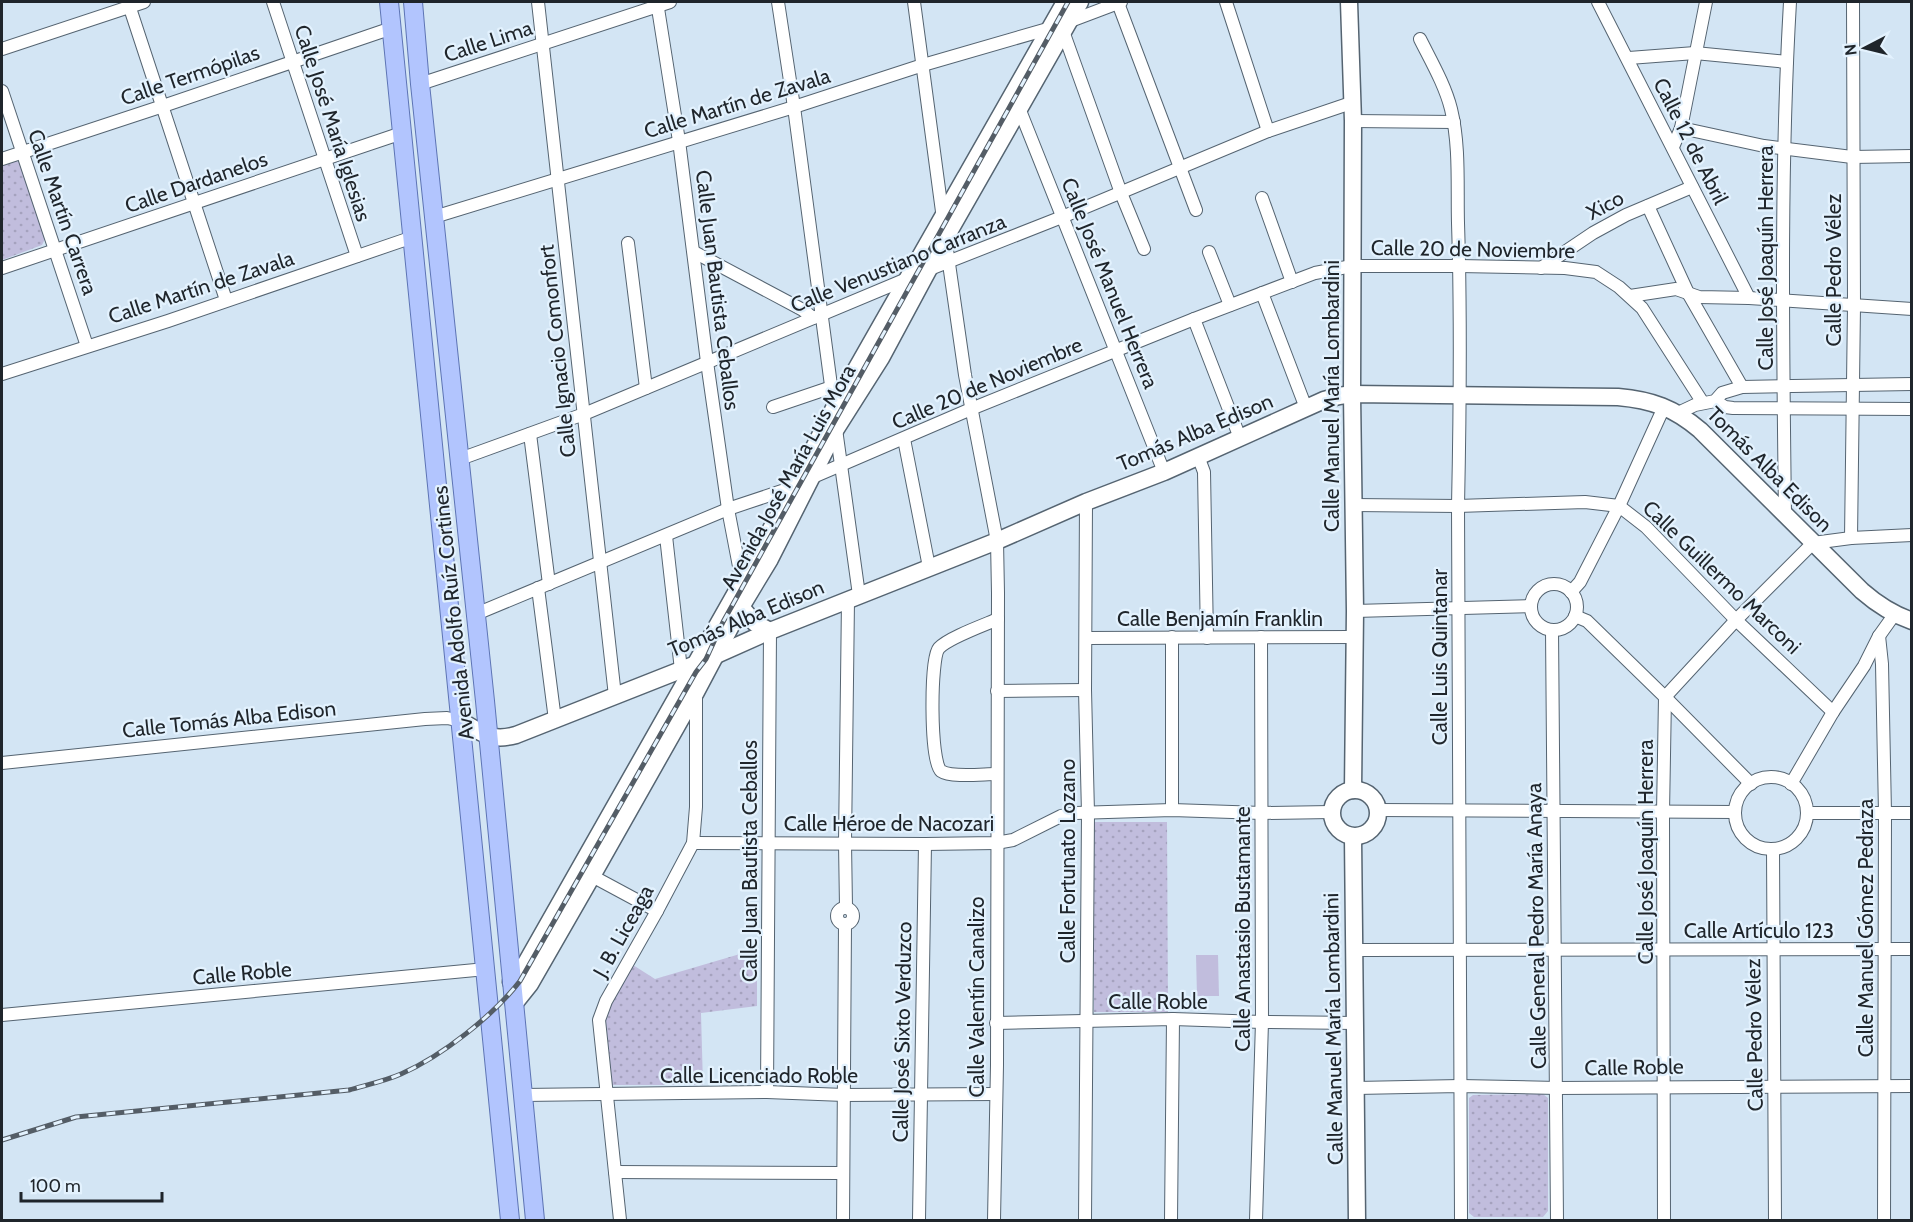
<svg xmlns="http://www.w3.org/2000/svg" width="1913" height="1222" font-family="Cabin,sans-serif">
	<defs>
		<pattern id="park-dots" width="8" height="8" patternUnits="userSpaceOnUse" patternTransform="scale(1.5)"><rect width="8" height="8" fill="#c1bddd"/><path d="M2 2h.1M6 6h.1" fill="none" stroke="#a5a2be" stroke-width="1.8" stroke-linecap="round"/></pattern>
	</defs>
	<rect width="100%" height="100%" fill="#d3e5f4"/>
	<!-- grass -->
	<path fill="#c1bddd" d="M1196,955h22l1,41h-22z"/>
	<!-- park -->
	<g fill="url(#park-dots)">
		<path d="M11,159l8,3 27,75 -4,8 -40,15v-97z"/>
		<path d="M1094,822h73l1,190h-74z"/>
		<path d="M757,949v57l-56,7 2,72h-92l-8,-69 30,-51 22,14z"/>
		<path d="M1543,1094l5,4v113l-5,6h-69l-5,-4v-115l4,-3z"/>
	</g>
	<g fill="none" stroke-linecap="round" stroke-linejoin="round">
		<!-- street casing -->
		<g stroke="#556471" stroke-width="14">
			<g id="street">
				<path d="M128,2l98,298"/>
				<path d="M273,2l84,254"/>
				<path d="M538,2l77,694"/>
				<path d="M657,2l22,139 28,221 21,147 14,73"/>
				<path d="M778,2l16,105 40,301"/>
				<path d="M914,2l29,217"/>
				<path d="M1226,2l42,129"/>
				<path d="M1598,2l151,296"/>
				<path d="M1118,3l78,207"/>
				<path d="M1068,22l53,-20"/>
				<path d="M1063,31l58,162 23,56"/>
				<path d="M1420,39c11,22 25,46 31,70 9,37 6,77 7,114 3,94 2,188 0,283l3,714"/>
				<path d="M2,49l142,-47"/>
				<path d="M1629,58l66,-5 92,9"/>
				<path d="M420,84l250,-82"/>
				<path d="M2,91l85,255"/>
				<path d="M1019,108l145,364"/>
				<path d="M1353,121l101,1"/>
				<path d="M1681,128l83,18 88,11 60,-1"/>
				<path d="M1673,147l8,-19 25,-126"/>
				<path d="M2,159l161,-53 229,-78"/>
				<path d="M1262,198l30,84"/>
				<path d="M1648,206l40,87 54,94"/>
				<path d="M434,217l360,-110 129,-42 128,-37"/>
				<path d="M945,236l20,139 32,166 1,52 -1,472 -3,155"/>
				<path d="M628,243l18,145"/>
				<path d="M694,252l109,58 10,8"/>
				<path d="M1209,252l21,53"/>
				<path d="M2,268l400,-135"/>
				<path d="M1541,268l52,-35 33,-18 66,-28"/>
				<path d="M925,271l137,-54 206,-86 83,-28"/>
				<path d="M1262,293l44,115"/>
				<path d="M1630,296l46,-7 23,8 50,1 163,11"/>
				<path d="M1194,319l46,119"/>
				<path d="M2,374l166,-53 245,-84"/>
				<path d="M1715,401l10,6 8,1 179,1"/>
				<path d="M773,407l59,-20"/>
				<path d="M1678,413l17,-8 20,-4 7,-8 20,-6 170,-3"/>
				<path d="M836,429l23,166"/>
				<path d="M530,434l19,150"/>
				<path d="M904,439l25,128"/>
				<path d="M1198,456l6,16 3,166"/>
				<path d="M460,459l124,-45 325,-136"/>
				<path d="M813,477l158,-68 223,-90 121,-46 37,-7h107l106,2 31,4 23,15 23,21 61,95"/>
				<path d="M1353,505l105,1 127,-4 34,4 27,21 90,93 97,92"/>
				<path d="M1785,515c-2,-171 -5,-342 5,-513"/>
				<path d="M666,536l15,134"/>
				<path d="M1851,538l3,-232 -1,-304"/>
				<circle cx="1554" cy="607" r="23"/>
				<path d="M538,588l17,132"/>
				<path d="M1571,592l9,-10 39,-76 45,-99"/>
				<path d="M1355,611l176,-5"/>
				<path d="M476,614l252,-105 66,-22"/>
				<path d="M1575,616l12,5 78,76 86,87"/>
				<path d="M1552,630l5,590"/>
				<path d="M1879,636l3,28 3,149 -1,407"/>
				<path d="M1172,637v173"/>
				<path d="M1086,638l268,-1"/>
				<path d="M997,691l88,-1"/>
				<path d="M2,763l423,-44 22,-1 14,3"/>
				<path d="M996,774c-13,0 -45,4 -55,-3 -11,-8 -11,-113 -2,-123 9,-10 45,-23 59,-29"/>
				<circle cx="1771" cy="813" r="36"/>
				<path d="M1791,784l42,-72 31,-46 15,-30 15,-21"/>
				<path d="M1378,810l357,2"/>
				<path d="M1807,813h105"/>
				<path d="M693,843l232,1 71,-1 17,-3 48,-24 15,-3 96,-3 90,3 69,-1"/>
				<path d="M1773,849l2,371"/>
				<path d="M592,876l65,35"/>
				<path d="M846,907l-1,-64 3,-243"/>
				<circle cx="845" cy="916" r="8"/>
				<path d="M1355,950l557,-1"/>
				<path d="M2,1015l484,-46"/>
				<path d="M996,1023l177,-4 89,3 93,1"/>
				<path d="M1356,1088l104,-2 97,2 355,-2"/>
				<path d="M767,1092l3,-461"/>
				<path d="M523,1095l244,-3 77,3 151,-1"/>
				<path d="M615,1172l227,1"/>
				<path d="M620,1220l-21,-200 7,-19 51,-90 36,-68 3,-36v-112"/>
				<path d="M843,1220l2,-296"/>
				<path d="M919,1220l6,-376"/>
				<path d="M1085,1220l3,-407 -3,-123 1,-188"/>
				<path d="M1171,1220l2,-201"/>
				<path d="M1256,1220l6,-198 -1,-385"/>
				<path d="M1664,1220l-1,-407 2,-116 71,-77 77,-77 38,-5 61,-3"/>
			</g>
		</g>
		<!-- secondary casing -->
		<g stroke="#556471" stroke-width="19">
			<g id="secondary">
				<path d="M1349,2l4,119 -1,273 3,217 -2,179"/>
				<path d="M741,607l14,16 15,8"/>
				<path d="M461,721c21,12 30,21 55,14l180,-71 74,-33 227,-90 89,-39 78,-30 160,-72 15,-4 13,-2 266,3c34,3 56,11 82,33l162,161c16,14 30,23 50,30"/>
				<circle cx="1355" cy="813" r="23"/>
				<path d="M1353,837l4,383"/>
				<path d="M511,982l15,-19 216,-381 52,-95 40,-79 231,-406"/>
				<path d="M514,1004l16,-20 62,-108 104,-184 45,-85 29,-48 66,-130 45,-71 65,-121 134,-235"/>
			</g>
		</g>
		<!-- primary casing -->
		<g stroke="#5d74b4" stroke-width="20">
			<g id="primary">
				<path d="M389,2l121,1218"/>
				<path d="M413,2l7,82 65,617 50,519"/>
			</g>
		</g>
		<!-- street -->
		<use href="#street" stroke="#fff" stroke-width="12"/>
		<!-- secondary -->
		<use href="#secondary" stroke="#fff" stroke-width="16"/>
		<!-- primary -->
		<use href="#primary" stroke="#b2c5fe" stroke-width="18"/>
		<!-- rail casing -->
		<g stroke="#545d66" stroke-width="5">
			<path id="rail" d="M2,1140l74,-23 273,-27c17,-5 36,-9 52,-16 41,-18 92,-58 119,-93l176,-309 10,-13 17,-37 345,-620"/>
		</g>
		<!-- rail -->
		<use href="#rail" stroke="#e3f2fe" stroke-width="3" stroke-dasharray="9" stroke-linecap="butt"/>
	</g>
	<g text-anchor="middle" dominant-baseline="central" stroke-width="4.5" stroke-linejoin="round" paint-order="stroke">
		<!-- street labels -->
		<g font-size="21" fill="#1f252b" stroke="#e3f2fe">
			<text transform="translate(488 41) rotate(-18)">Calle Lima</text>
			<text transform="translate(190 75) rotate(-19)">Calle Termópilas</text>
			<text transform="translate(737 103) rotate(-17)">Calle Martín de Zavala</text>
			<text transform="translate(333 123) rotate(72)">Calle José María Iglesias</text>
			<text transform="translate(1691 141) rotate(63)">Calle 12 de Abril</text>
			<text transform="translate(196 182) rotate(-19)">Calle Dardanelos</text>
			<text transform="translate(1605 205) rotate(-28)">Xico</text>
			<text transform="translate(63 212) rotate(71)">Calle Martín Carrera</text>
			<text transform="translate(1473 249) rotate(1)">Calle 20 de Noviembre</text>
			<text transform="translate(1765 258) rotate(-90)">Calle José Joaquín Herrera</text>
			<text transform="translate(898 263) rotate(-22)">Calle Venustiano Carranza</text>
			<text transform="translate(1833 270) rotate(-90)">Calle Pedro Vélez</text>
			<text transform="translate(1110 283) rotate(68)">Calle José Manuel Herrera</text>
			<text transform="translate(201 287) rotate(-18)">Calle Martín de Zavala</text>
			<text transform="translate(718 290) rotate(83)">Calle Juan Bautista Ceballos</text>
			<text transform="translate(557 351) rotate(-96)">Calle Ignacio Comonfort</text>
			<text transform="translate(987 383) rotate(-23)">Calle 20 de Noviembre</text>
			<text transform="translate(1331 396) rotate(-90)">Calle Manuel María Lombardini</text>
			<text transform="translate(1195 432) rotate(-23)">Tomás Alba Edison</text>
			<text transform="translate(1770 469) rotate(45)">Tomás Alba Edison</text>
			<text transform="translate(788 477) rotate(-61)">Avenida José María Luis Mora</text>
			<text transform="translate(1722 577) rotate(44)">Calle Guillermo Marconi</text>
			<text transform="translate(453 613) rotate(-96)">Avenida Adolfo Ruíz Cortines</text>
			<text transform="translate(746 618) rotate(-23)">Tomás Alba Edison</text>
			<text x="1220" y="618">Calle Benjamín Franklin</text>
			<text transform="translate(1439 657) rotate(-90)">Calle Luis Quintanar</text>
			<text transform="translate(229 719) rotate(-6)">Calle Tomás Alba Edison</text>
			<text x="889" y="823">Calle Héroe de Nacozari</text>
			<text transform="translate(1645 852) rotate(-90)">Calle José Joaquín Herrera</text>
			<text transform="translate(749 861) rotate(-90)">Calle Juan Bautista Ceballos</text>
			<text transform="translate(1067 861) rotate(-90)">Calle Fortunato Lozano</text>
			<text transform="translate(1536 926) rotate(-91)">Calle General Pedro María Anaya</text>
			<text transform="translate(1865 928) rotate(-90)">Calle Manuel Gómez Pedraza</text>
			<text transform="translate(1242 929) rotate(-90)">Calle Anastasio Bustamante</text>
			<text x="1759" y="930">Calle Artículo 123</text>
			<text transform="translate(623 931) rotate(-61)">J. B. Liceaga</text>
			<text transform="translate(242 973) rotate(-5)">Calle Roble</text>
			<text transform="translate(976 997) rotate(-90)">Calle Valentín Canalizo</text>
			<text x="1158" y="1001">Calle Roble</text>
			<text transform="translate(1333 1029) rotate(-91)">Calle Manuel María Lombardini</text>
			<text transform="translate(902 1032) rotate(-89)">Calle José Sixto Verduzco</text>
			<text transform="translate(1754 1035) rotate(-91)">Calle Pedro Vélez</text>
			<text transform="translate(1634 1067) rotate(-1)">Calle Roble</text>
			<text x="759" y="1075">Calle Licenciado Roble</text>
		</g>
	</g>
	<!-- border -->
	<rect width="1913" height="1222" fill="none" stroke="#1f252b" stroke-width="6"/>
	<!-- north arrow -->
	<g transform="translate(1865 48) rotate(263)" stroke="#e3f2fe" stroke-width="4.5" paint-order="stroke">
	<path d="M0-4.5L10 22L0 15L-10 22Z" fill="#1f252b"/>
	<text y="-9" font-size="16" font-weight="bold" text-anchor="middle" fill="#1f252b">N</text>
	</g>
	<!-- scale -->
	<path d="M21 1192v9h141v-9" fill="none" stroke="#1f252b" stroke-width="3"/>
	<text x="30" y="1192" font-size="18" fill="#1f252b" stroke="#e3f2fe" stroke-width="4.5" paint-order="stroke">100 m</text>
</svg>
